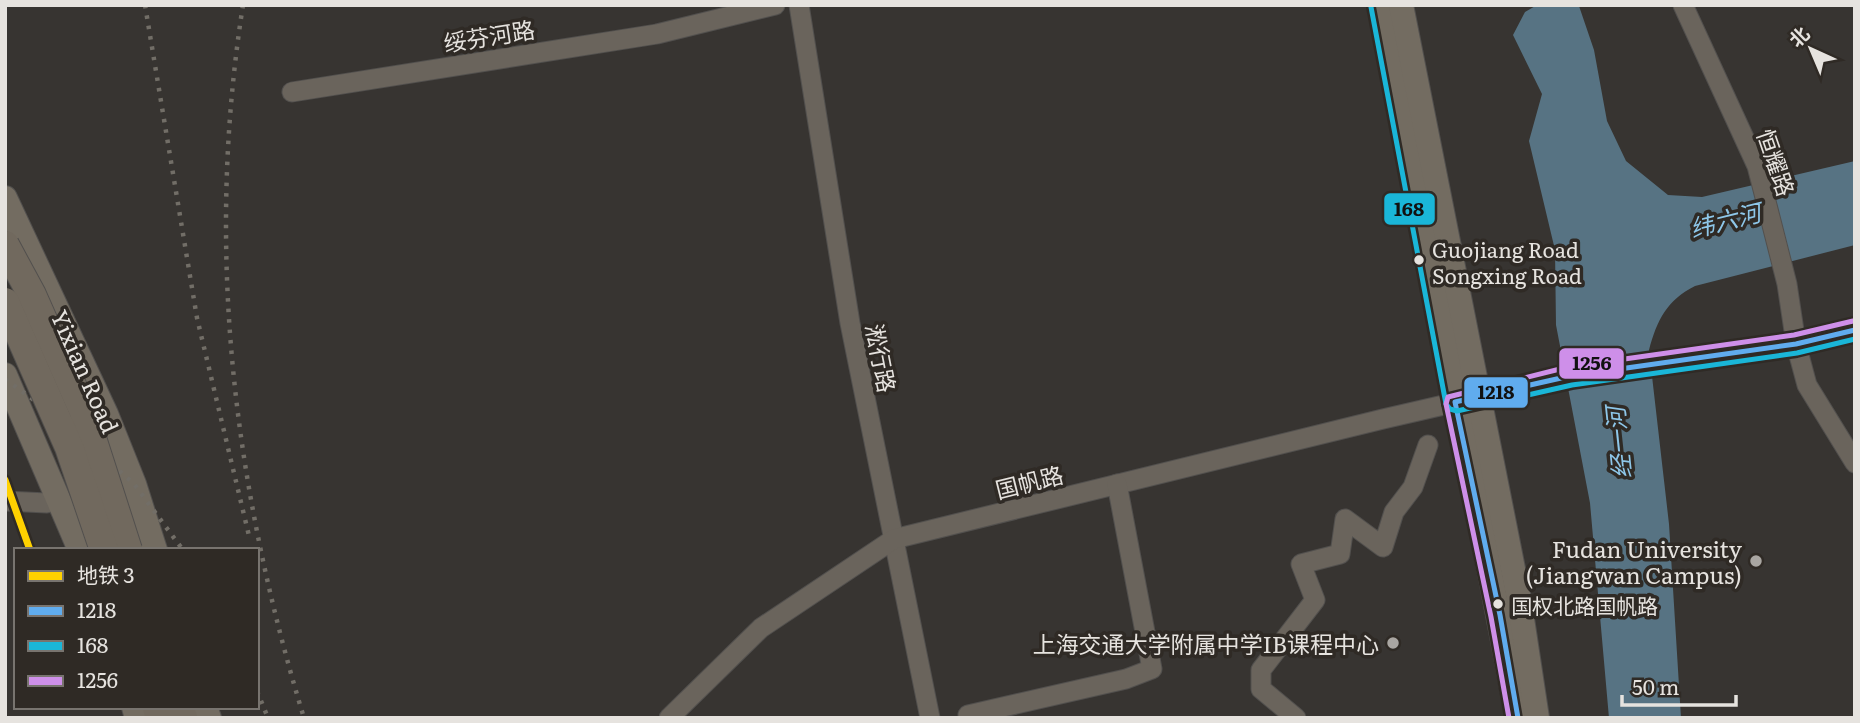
<svg xmlns="http://www.w3.org/2000/svg" width="1860" height="723" font-family="Literata,'Noto Sans SC',serif">
	<rect width="100%" height="100%" fill="#373431"/>
	<!-- water -->
	<path fill="#577383" d="M1537,5l42,1 15,44 13,71 19,40 42,34 34,2 153,-36v84l-160,41c-28,14 -38,34 -46,64l20,174 12,194h-72l-19,-215 -34,-178 -1,-75 -26,-109 13,-47 -29,-59 12,-23z"/>
	<g fill="none" stroke-linecap="round" stroke-linejoin="round">
		<!-- minor casing -->
		<g stroke="#52504e" stroke-width="21">
			<g id="minor">
				<path d="M799,5l51,318 80,395"/>
				<path d="M1683,5l74,161 30,118 9,60 11,41 48,78"/>
				<path d="M292,92l365,-58 118,-29"/>
				<path d="M5,501l42,2"/>
				<path d="M669,718l92,-90 133,-89 489,-120 187,-43 226,-32 59,-14"/>
				<path d="M969,718l-1,-3 158,-36 26,-10 -35,-185"/>
				<path d="M1296,718l-35,-29v-19l54,-70 -14,-36 39,-10 5,-35 38,28 11,-35 19,-25 15,-42"/>
			</g>
		</g>
		<!-- major casing -->
		<g stroke="#52504e" stroke-width="26">
			<g id="major">
				<path d="M1380,5l138,713"/>
				<path d="M1401,5l118,594 18,119"/>
				<path d="M5,198l101,216 28,70 21,66"/>
				<path d="M5,375l75,175"/>
				<path d="M134,707l3,11"/>
				<path d="M205,707l4,11"/>
			</g>
		</g>
		<!-- highway casing -->
		<g stroke="#52504e" stroke-width="30">
			<g id="highway">
				<path d="M157,707l3,11"/>
				<path d="M179,707l4,11"/>
			</g>
		</g>
		<!-- minor -->
		<use href="#minor" stroke="#6a645c" stroke-width="19"/>
		<!-- major -->
		<use href="#major" stroke="#736c61" stroke-width="24"/>
		<!-- highway -->
		<use href="#highway" stroke="#71695e" stroke-width="28"/>
		<!-- rail -->
		<g stroke="#726e67" stroke-width="4.5" stroke-dasharray="3.5 7" stroke-linecap="butt">
			<path d="M145,5l52,313 53,222"/>
			<path d="M243,5c-38,242 -10,480 61,713"/>
			<path d="M5,379l66,48 63,57 49,66"/>
			<path d="M257,691l11,27"/>
		</g>
		<!-- highway-bridge casing -->
		<g stroke="#52504e" stroke-width="30" stroke-linecap="butt">
			<g id="highway-bridge">
				<path d="M5,245l27,50 51,115 45,140"/>
				<path d="M5,302l64,145 35,103"/>
			</g>
		</g>
		<!-- highway-bridge -->
		<use href="#highway-bridge" stroke="#71695e" stroke-width="28"/>
		<!-- bus-1 casing -->
		<g stroke="#2f2a25" stroke-width="10">
			<path id="bus-1" d="M1518,718l-18,-103 -45,-213 115,-26 226,-32 59,-14"/>
		</g>
		<!-- bus-2 casing -->
		<g stroke="#2f2a25" stroke-width="10">
			<path id="bus-2" d="M1371,7l75,397 4,5 7,2 115,-26 225,-32 58,-14"/>
		</g>
		<!-- bus-3 casing -->
		<g stroke="#2f2a25" stroke-width="10">
			<path id="bus-3" d="M1509,718l-18,-101 -45,-213 2,-7 120,-30 226,-32 59,-14"/>
		</g>
		<!-- bus-1 -->
		<use href="#bus-1" stroke="#60acee" stroke-width="5"/>
		<!-- bus-2 -->
		<use href="#bus-2" stroke="#1ab6d8" stroke-width="5"/>
		<!-- bus-3 -->
		<use href="#bus-3" stroke="#ce8fe9" stroke-width="5"/>
		<!-- metro-1 casing -->
		<g stroke="#2f2a25" stroke-width="12">
			<path id="metro-1" d="M5,480l25,70"/>
		</g>
		<!-- metro-1 -->
		<use href="#metro-1" stroke="#ffd100" stroke-width="7"/>
	</g>
	<!-- markers -->
	<g fill="#e6e3df" stroke="#2f2a25" stroke-width="2.5">
		<circle cx="1419" cy="260" r="6"/>
		<circle cx="1498" cy="604" r="6"/>
	</g>
	<g fill="#a9a6a2" stroke="#2f2a25" stroke-width="2.5">
		<circle cx="1756" cy="561" r="7"/>
		<circle cx="1393" cy="643" r="7"/>
	</g>
	<g text-anchor="middle" dominant-baseline="central" stroke-width="7" stroke-linejoin="round" paint-order="stroke">
		<!-- bus labels -->
		<g font-size="21" fill="#e6e3df" stroke="#2f2a25" text-anchor="start">
			<text x="1432" y="248">Guojiang Road<tspan x="1432" dy="26">Songxing Road</tspan></text>
			<text x="1511" y="604">国权北路国帆路</text>
		</g>
		<!-- street labels -->
		<g font-size="23" fill="#e6e3df" stroke="#2f2a25">
			<text transform="translate(489 35) rotate(-9)">绥芬河路</text>
			<text transform="translate(1777 162) rotate(71)">恒耀路</text>
			<text transform="translate(882 358) rotate(79)">淞行路</text>
			<text transform="translate(86 371) rotate(66)">Yixian Road</text>
			<text transform="translate(1029 481) rotate(-14)">国帆路</text>
		</g>
		<!-- poi labels -->
		<g font-size="23" fill="#e6e3df" stroke="#2f2a25" text-anchor="end">
			<text x="1742" y="548">Fudan University<tspan x="1742" dy="26">(Jiangwan Campus)</tspan></text>
			<text x="1379" y="643">上海交通大学附属中学IB课程中心</text>
		</g>
		<!-- water labels -->
		<g font-size="24" font-style="italic" fill="#8ec7e9" stroke="#2f2a25">
			<text transform="translate(1725 219) rotate(-14)">纬六河</text>
			<text transform="translate(1617 443) rotate(-96)">经一河</text>
		</g>
	</g>
	<g stroke="#2f2a25" stroke-width="2.5">
		<rect x="1383" y="192" width="53" height="34" rx="7" fill="#1ab6d8"/>
		<rect x="1558" y="347" width="67" height="33" rx="7" fill="#ce8fe9"/>
		<rect x="1463" y="376" width="66" height="33" rx="7" fill="#60acee"/>
	</g>
	<g font-size="19" text-anchor="middle" font-weight="bold" fill="#111">
		<text x="1409" y="216">168</text>
		<text x="1592" y="370">1256</text>
		<text x="1496" y="399">1218</text>
	</g>
	<!-- border -->
	<rect width="1860" height="723" fill="none" stroke="#e6e3df" stroke-width="14"/>
	<!-- legend -->
	<rect x="14" y="548" width="245" height="161" fill="#2f2a25" stroke="#78746f" stroke-width="2"/>
	<rect x="28" y="571" width="35" height="10" fill="#ffd100" stroke="#78746f" stroke-width="2"/>
	<text x="77" y="583" font-size="21" fill="#e6e3df">地铁 3</text>
	<rect x="28" y="606" width="35" height="10" fill="#60acee" stroke="#78746f" stroke-width="2"/>
	<text x="77" y="618" font-size="21" fill="#e6e3df">1218</text>
	<rect x="28" y="641" width="35" height="10" fill="#1ab6d8" stroke="#78746f" stroke-width="2"/>
	<text x="77" y="653" font-size="21" fill="#e6e3df">168</text>
	<rect x="28" y="676" width="35" height="10" fill="#ce8fe9" stroke="#78746f" stroke-width="2"/>
	<text x="77" y="688" font-size="21" fill="#e6e3df">1256</text>
	<!-- north arrow -->
	<g transform="translate(1811 49) rotate(316)" stroke="#2f2a25" stroke-width="5" paint-order="stroke">
	<path d="M0-5L12 26L0 18L-12 26Z" fill="#e6e3df"/>
	<text y="-10" font-size="19" font-weight="bold" text-anchor="middle" fill="#e6e3df">北</text>
	</g>
	<!-- scale -->
	<path d="M1622 695v10h114v-10" fill="none" stroke="#e6e3df" stroke-width="3.5"/>
	<text x="1632" y="695" font-size="21" fill="#e6e3df" stroke="#2f2a25" stroke-width="5" paint-order="stroke">50 m</text>
</svg>
